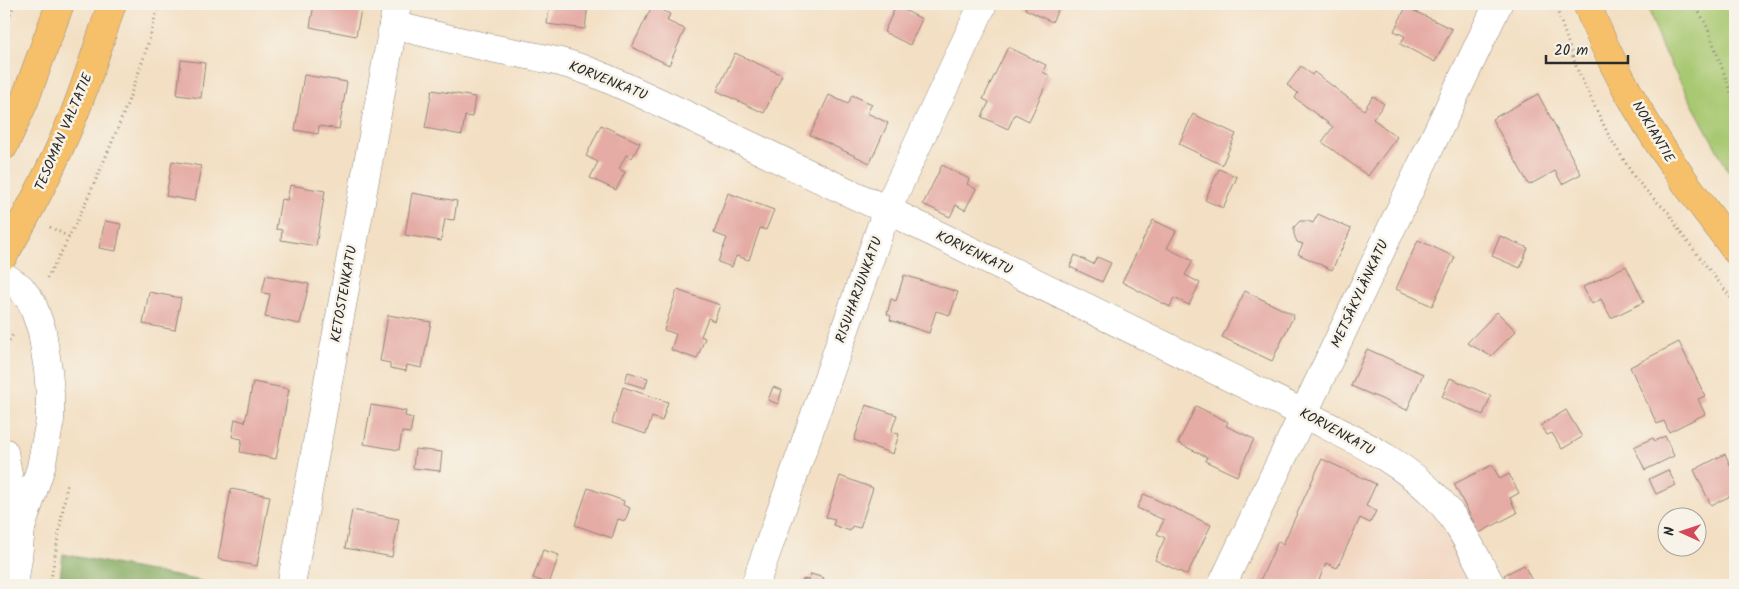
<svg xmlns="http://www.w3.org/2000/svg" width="1739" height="589" font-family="Kalam,sans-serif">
	<rect width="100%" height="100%" fill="#f7f3e8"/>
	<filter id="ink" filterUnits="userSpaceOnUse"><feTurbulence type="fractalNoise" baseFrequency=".02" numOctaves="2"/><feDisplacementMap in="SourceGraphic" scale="10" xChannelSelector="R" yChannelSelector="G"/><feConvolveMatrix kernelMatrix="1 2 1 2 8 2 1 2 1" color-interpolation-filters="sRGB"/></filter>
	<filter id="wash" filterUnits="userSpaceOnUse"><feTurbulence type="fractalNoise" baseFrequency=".0096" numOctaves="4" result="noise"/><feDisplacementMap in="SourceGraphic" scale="20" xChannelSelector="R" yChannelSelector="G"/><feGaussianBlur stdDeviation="1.12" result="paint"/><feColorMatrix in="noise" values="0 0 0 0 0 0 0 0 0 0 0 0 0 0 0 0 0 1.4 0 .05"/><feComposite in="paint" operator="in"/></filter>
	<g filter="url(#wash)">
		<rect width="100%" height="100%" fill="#f3dfc3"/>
		<!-- built -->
		<path fill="#f2d4be" d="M1314,451l90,36 31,27 43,71h-228z"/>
		<!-- green -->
		<path fill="#a8c871" stroke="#6a7a4e" d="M1647,4h88v179l-73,-135z"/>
		<!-- forest -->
		<path fill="#86ac63" stroke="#586c47" d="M63,554l158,31h-162z"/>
		<g id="blocks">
			<!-- building -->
			<g fill="#e5aca5">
				<path d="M314,4h48l-6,32 -46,-9z"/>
				<path d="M550,4h38l-3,25 -38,-5z"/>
				<path d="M1027,4h34l-9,18 -27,-13z"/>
				<path d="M652,6l18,8 -3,7 18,8 -16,36 -37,-18z"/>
				<path d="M896,6l26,13 -12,26 -26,-13z"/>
				<path d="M1406,7l46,22 -17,33 -35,-18 5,-8 -11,-5z"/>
				<path d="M1008,47l38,18 -3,7 7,4 -21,45 -14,-7 -7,15 -26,-12 7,-15 -6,-3z"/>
				<path d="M735,53l47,22 -18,38 -47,-22z"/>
				<path d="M181,60l24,3 -4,35 -24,-3z"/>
				<path d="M1301,66l11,9 2,-3 50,38 9,-14 11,8 -11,15 24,18 -29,39 -46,-34 11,-15 -38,-29 3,-5 -11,-8z"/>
				<path d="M304,75l43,7 -8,47 -20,-3 -1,8 -23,-4z"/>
				<path d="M432,90l43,7 -3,20 -7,-1 -3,19 -37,-7z"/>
				<path d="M1538,94l43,80 -19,10 -7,-13 -26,14 -37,-66z"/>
				<path d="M829,95l19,9 4,-9 20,9 -5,9 21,10 -18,40 -60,-28z"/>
				<path d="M1193,114l43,20 -14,31 -43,-21z"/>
				<path d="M601,125l39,18 -8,15 -6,-3 -7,14 6,3 -9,18 -26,-12 8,-16 -12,-6z"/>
				<path d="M172,161l29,5 -6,35 -29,-5z"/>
				<path d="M942,165l27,14 -2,5 9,5 -11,21 -9,-5 -6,12 -27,-13z"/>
				<path d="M1219,169l18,8 -14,31 -18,-8z"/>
				<path d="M290,185l35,6 -9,55 -35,-6 1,-10 -6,-1 5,-30 6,1z"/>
				<path d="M412,193l45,8 -3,19 -9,-1 -4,22 -36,-6z"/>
				<path d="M728,193l46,17 -8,20 -6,-2 -11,32 -13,-4 -4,11 -14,-5 9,-24 -13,-5z"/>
				<path d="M1318,214l33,15 -19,41 -34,-16 5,-10 -6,-2 -3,-8v-7l6,-6h8l5,2z"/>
				<path d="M1153,220l23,11 -9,17 26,13 -8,14 15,8 -11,22 -15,-7 -4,9 -48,-25z"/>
				<path d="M105,221l16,3 -5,27 -17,-3z"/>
				<path d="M1500,236l28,12 -8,20 -28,-12z"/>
				<path d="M1418,240l37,17 -23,49 -36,-17z"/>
				<path d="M1075,255l18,9 4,-7 14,6 -9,19 -32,-15z"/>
				<path d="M1626,266l18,36 -33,16 -10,-19 -9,5 -9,-17z"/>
				<path d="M266,275l43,9 -9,40 -35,-7 5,-23 -8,-1z"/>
				<path d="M904,275l54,17 -8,23 -14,-4 -7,22 -39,-13 1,-4 -4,-2 4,-15 5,2z"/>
				<path d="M677,290l43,15 -6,16 -6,-3 -7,18 4,2 -8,21 -26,-9 5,-16 -12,-4z"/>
				<path d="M1245,291l49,24 -22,46 -50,-24z"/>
				<path d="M149,292l32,6 -6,32 -32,-6z"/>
				<path d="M1497,312l19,19 -25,25 -24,-13z"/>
				<path d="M388,315l43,7 -9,46 -15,-3 -1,6 -16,-3v-5l-10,-2z"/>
				<path d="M1679,342l26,54 -7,3 7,15 -36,18 -5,-11 -7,3 -27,-57z"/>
				<path d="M1367,349l56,25 -16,36 -56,-24z"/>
				<path d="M628,372l20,6 -3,10 -20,-6z"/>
				<path d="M1450,378l41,18 -8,19 -41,-18z"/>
				<path d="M253,382l36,7 -13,70 -36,-7 2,-13 -10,-2 3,-18 10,3z"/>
				<path d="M623,387l45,15 -6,19 -10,-4 -6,17 -34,-11z"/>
				<path d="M773,387l9,3 -4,14 -10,-4z"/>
				<path d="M371,405l35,6 -1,5 8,2 -3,15 -8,-1 -3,18 -35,-6z"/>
				<path d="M866,405l31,10 -6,17 8,2 -6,20 -39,-14z"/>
				<path d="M1196,406l32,16 -2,4 28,13 -17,37 -32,-15 2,-4 -29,-14z"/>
				<path d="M1566,410l16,27 -20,12 -10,-16 -5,2 -6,-10z"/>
				<path d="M1665,436l9,20 -29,14 -11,-23 19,-9 2,3z"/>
				<path d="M415,449l27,3 -2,19 -27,-3z"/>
				<path d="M1725,454l10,21v19l-24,11 -17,-35z"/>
				<path d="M1322,459l54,25 -10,22 10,5 -6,12 -10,-5 -23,50 -11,-5 -9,22h-59l20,-44 5,3z"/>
				<path d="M1492,465l8,14 9,-5 10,19 -9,5 7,15 -38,20 -25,-49z"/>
				<path d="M1668,470l8,15 -20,9 -7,-15z"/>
				<path d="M840,476l33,12 -13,40 -8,-2 -2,5 -17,-6 2,-6 -9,-2z"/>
				<path d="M588,488l36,13 -1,4 7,3 -5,13 -7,-2 -6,19 -37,-13z"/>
				<path d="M231,489l39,7 -13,70 -39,-7z"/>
				<path d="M1144,494l67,31 -24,50 -32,-15 10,-22 -8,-4 7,-14 -27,-12z"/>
				<path d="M352,510l47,9 -7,38 -47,-9z"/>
				<path d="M543,550l16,5 -10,29 -16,-6z"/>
				<path d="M1524,565l10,20h-25l-5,-10z"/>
				<path d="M811,574l13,4 -3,7h-20l2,-6 6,1z"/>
			</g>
		</g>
	</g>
	<g filter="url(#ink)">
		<use href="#blocks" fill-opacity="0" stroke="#8f8577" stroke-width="1"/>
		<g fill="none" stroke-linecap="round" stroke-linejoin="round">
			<!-- minor casing -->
			<g stroke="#8f8577" stroke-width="29">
				<g id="minor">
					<path d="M393,25c36,9 72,18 108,25 37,7 65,11 100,26 97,42 190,91 286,134l416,203c47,25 100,48 136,87 22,24 36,57 52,85"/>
					<path d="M4,276l17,12 11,15 10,28 6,39 2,23v27l-9,47 -20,61 -3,30 -4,27"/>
					<path d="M4,452l6,33 11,43"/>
					<path d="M291,585l106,-581"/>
					<path d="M755,585l132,-375 96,-206"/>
					<path d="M1222,585l276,-581"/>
				</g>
			</g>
			<!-- major casing -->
			<g stroke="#8f8577" stroke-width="29">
				<g id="major">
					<path d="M1587,4c20,53 54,115 87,162 19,29 41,56 61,84"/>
					<path d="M4,146l20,-44 36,-98"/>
					<path d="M4,255c27,-46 51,-93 71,-143 14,-36 25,-72 37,-108"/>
				</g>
			</g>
			<!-- path -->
			<g stroke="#8f8577" stroke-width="3" stroke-dasharray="1 4" stroke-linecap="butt">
				<path d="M1555,4l22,65 32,67 26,42 19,21 15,14 11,19 55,71"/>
				<path d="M1694,4l12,20 29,79"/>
				<path d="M4,33l10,-29"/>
				<path d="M50,227l19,10"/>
				<path d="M47,278c27,-47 49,-97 70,-148 16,-41 32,-82 41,-126"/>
				<path d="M4,349l10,-16"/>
				<path d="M50,583l11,2"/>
				<path d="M50,585l17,-100"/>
			</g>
			<!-- minor -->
			<use href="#minor" stroke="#fff" stroke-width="28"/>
			<!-- major -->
			<use href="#major" stroke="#f6c06b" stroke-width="28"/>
		</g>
	</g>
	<g text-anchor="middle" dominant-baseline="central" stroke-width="5" stroke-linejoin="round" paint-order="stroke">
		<!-- street labels -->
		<g font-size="14" fill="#2b2b2b" stroke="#f7f3e8">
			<text transform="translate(608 81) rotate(22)">KORVENKATU</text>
			<text transform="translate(64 132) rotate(-67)">TESOMAN VALTATIE</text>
			<text transform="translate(1653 132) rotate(59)">NOKIANTIE</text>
			<text transform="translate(974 253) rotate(26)">KORVENKATU</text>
			<text transform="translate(859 290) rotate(-70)">RISUHARJUNKATU</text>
			<text transform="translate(344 294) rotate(-80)">KETOSTENKATU</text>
			<text transform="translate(1360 294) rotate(-65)">METSÄKYLÄNKATU</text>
			<text transform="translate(1337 432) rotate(29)">KORVENKATU</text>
		</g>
	</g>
	<!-- margin -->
	<rect width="1739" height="589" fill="none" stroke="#f7f3e8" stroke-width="20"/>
	<!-- north arrow -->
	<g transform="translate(1682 532) rotate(273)"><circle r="24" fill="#f7f3e8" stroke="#a5a39c"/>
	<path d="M0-4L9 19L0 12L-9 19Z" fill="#d1495b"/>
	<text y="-8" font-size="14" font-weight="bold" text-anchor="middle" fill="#2b2b2b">N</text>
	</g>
	<!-- scale -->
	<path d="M1546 55v8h82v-8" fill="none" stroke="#2b2b2b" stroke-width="2.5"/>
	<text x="1554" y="55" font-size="15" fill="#2b2b2b" stroke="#f7f3e8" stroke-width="4" paint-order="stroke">20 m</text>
</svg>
